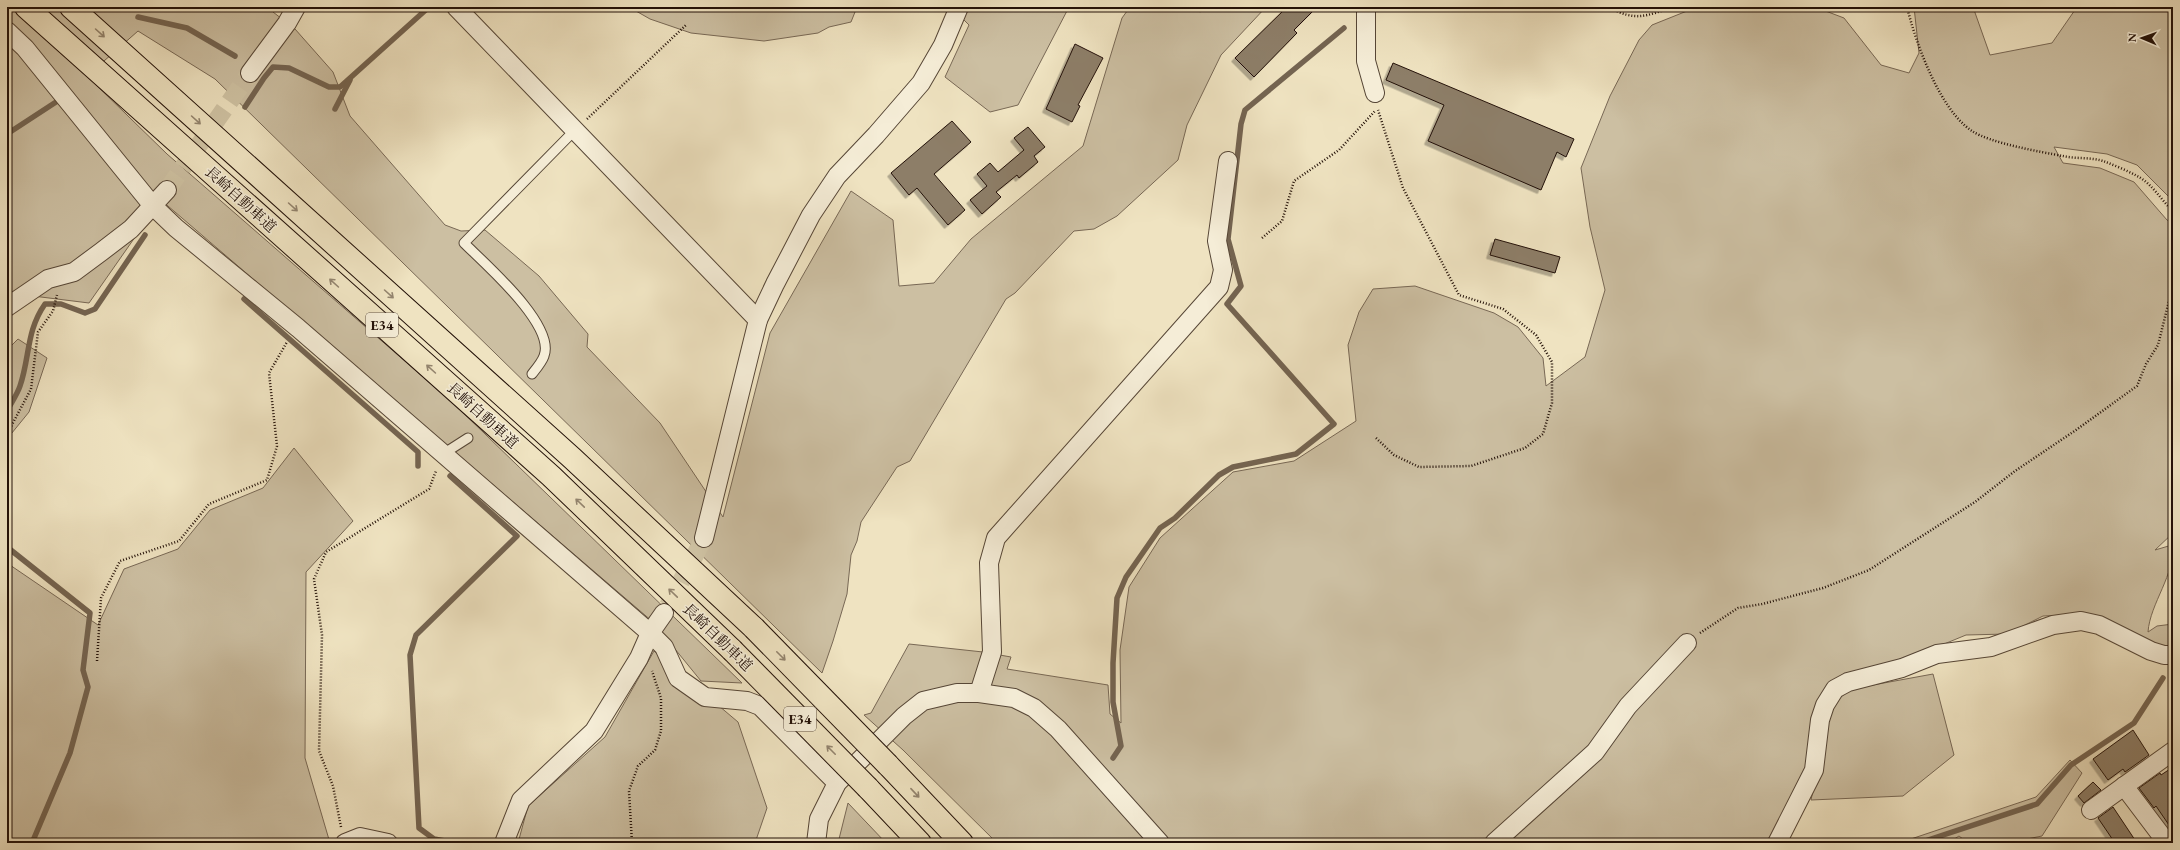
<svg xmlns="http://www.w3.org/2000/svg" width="2180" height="850" font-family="'EB Garamond','Noto Serif JP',serif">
	<defs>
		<filter id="shadow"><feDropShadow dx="-3.5" dy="3.5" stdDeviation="0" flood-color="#0004"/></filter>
	</defs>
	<rect width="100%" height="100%" fill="#efe3c1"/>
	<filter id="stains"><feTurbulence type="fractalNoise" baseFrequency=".005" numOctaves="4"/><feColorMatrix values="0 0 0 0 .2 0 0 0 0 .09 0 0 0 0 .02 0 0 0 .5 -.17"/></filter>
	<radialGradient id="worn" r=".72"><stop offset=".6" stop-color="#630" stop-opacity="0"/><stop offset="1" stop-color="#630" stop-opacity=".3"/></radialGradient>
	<!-- green -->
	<g fill="#ccbfa2" stroke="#786855">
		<path d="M7,7h268l-2,5 22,17 38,43 17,44 95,109 16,6 24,-1 54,46 49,58 -1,13 73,76 63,94 47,-184 81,-142 42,29 6,66 35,-3 37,-44 112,-93 39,-128 8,-11h63l7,5 8,-5h58l-45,48 -34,70 -9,35 -61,56 -23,13 -20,2 -59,62 -9,6 -96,162 -13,6 -36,55 -4,19 -6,14 -4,39 -14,47 -11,32 -607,-594 -77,-48 -51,45 80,78 286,249 289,280 -41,-2 -48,-59 -492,-422 -72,103 -80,-10 -2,-4z"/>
		<path d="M629,7h228l-6,15 -22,5 -11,6 -54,8 -73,-8 -41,-14z"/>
		<path d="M951,7h118l-51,98 -28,7 -45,-35 24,-52z"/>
		<path d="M1697,7h118l29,11 37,47 28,8 10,-20 -5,-46h59l17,48 62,-12 25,-36h96v194l-36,-36 -30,-11 -53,-7 9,16 37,5 34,14 33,38 6,4v309l-18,17 17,-5c4,29 -22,58 -24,87l9,-6 16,-2v26l-26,-7 -57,-29 -47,2 -36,18 -41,1 -56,23 -75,23 -29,88 -24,48 -16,26h-769l-94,-93 -39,-35 7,-2 38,-69 74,8 28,5 -4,12 101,16 2,29 11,9 -1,-73 9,-63 31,-49 73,-66 61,-11 62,-40 -8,-76 11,-33 14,-23 42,-3 79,27 24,14 25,31 3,28 39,-29 20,-67 -15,-63 -9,-59 29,-72 29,-56 13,-15z"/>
		<path d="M18,339l29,19 -18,54 -22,27v-89z"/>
		<path d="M294,448l59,73 -47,51 -1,186 25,85h-323v-280l91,62 26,-56 54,-20 32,-39 53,-22z"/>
		<path d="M654,651l84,71 29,86 -12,35h-237l10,-37 77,-69z"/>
		<path d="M1933,674l21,81 -51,41 -92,4 20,-95 20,-16z"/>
		<path d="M2070,760l12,13 -40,63 -35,7h-39l-9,-7 -11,7h-49l137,-46z"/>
		<path d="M848,803l38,40h-48z"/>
	</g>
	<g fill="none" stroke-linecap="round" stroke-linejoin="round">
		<!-- stream -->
		<g stroke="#746451" stroke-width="5.5">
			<path d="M138,17l49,11 48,28"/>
			<path d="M245,107l19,-29 9,-11 16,1 40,19h11l89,-80"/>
			<path d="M335,109l15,-29"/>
			<path d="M7,134l49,-32"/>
			<path d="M244,299l174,153v14"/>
			<path d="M7,411c4,-8 10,-16 13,-25 10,-29 6,-55 25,-82h16l24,9 10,-4 50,-74"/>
			<path d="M450,476l67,60 -101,99 -6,20 9,173 15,11 22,4"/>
			<path d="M7,547l83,66 -7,57 5,17 -18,66 -38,90"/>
			<path d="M1113,758l8,-12 -8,-44v-39l4,-65 9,-21 34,-49 15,-10 44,-43 14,-8 63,-13 38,-30 -107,-120 14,-18 -13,-47 13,-115 4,-14 99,-82"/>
			<path d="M1919,843l118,-39 34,-39 63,-42 29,-45"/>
		</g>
	</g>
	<!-- building -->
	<g fill="#8d7e68" stroke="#231108" filter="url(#shadow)">
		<path d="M1287,7h30l-23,23 3,3 -43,44 -19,-19z"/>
		<path d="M1075,44l28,14 -25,47 2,1 -8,16 -26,-13z"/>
		<path d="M1393,63l181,76 -8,18 -9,-5 -16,38 -113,-49 16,-36 -58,-25z"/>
		<path d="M952,121l19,21 -37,32 31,36 -17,15 -31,-37 -8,7 -18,-22z"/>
		<path d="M1028,127l17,20 -11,9 4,6 -19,16 -2,-3 -21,17 5,5 -19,17 -12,-14 17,-14 -10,-12 13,-11 8,9 26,-22 -10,-12z"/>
		<path d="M1495,239l65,18 -5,16 -65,-18z"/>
		<path d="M2133,730l16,25 -24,17 -2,-3 -15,11 -15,-21z"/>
		<path d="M2173,767v64l-17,-25 -2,2 -15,-20 21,-15 1,2z"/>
		<path d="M2093,782l8,8 -17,13 -6,-7z"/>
		<path d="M2113,807l24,36h-22l-17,-25z"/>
	</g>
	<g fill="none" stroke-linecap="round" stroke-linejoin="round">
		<!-- street-tunnel -->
		<g stroke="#d0c4a5" stroke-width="18" stroke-dasharray="18 9" stroke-linecap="butt">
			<path d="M167,190l83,-117"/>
			<path d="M668,606l36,-68"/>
		</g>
		<!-- lane casing -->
		<g stroke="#564636" stroke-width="11">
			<g id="lane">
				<path d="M532,374c4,-5 10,-12 12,-18 12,-31 -60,-93 -80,-113l111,-113"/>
				<path d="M443,454l25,-16"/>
			</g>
		</g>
		<!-- street casing -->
		<g stroke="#564636" stroke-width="20">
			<g id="street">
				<path d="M456,7l302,313"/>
				<path d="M1366,7v54l9,32"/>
				<path d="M7,31l18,17 128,158 23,22 122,100 352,305 14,14 14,31 27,19 42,4 13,5 77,77"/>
				<path d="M250,73l37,-50 9,-16"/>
				<path d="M7,307l41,-28 26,-7 27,-20 30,-23 36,-39"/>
				<path d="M704,538l54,-218 17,-36 36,-69 26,-39 39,-41 45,-52 22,-38 16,-38"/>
				<path d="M979,693l13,-41 -3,-89 7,-25 223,-251 4,-17 -6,-29 11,-80"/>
				<path d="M2124,786l43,57"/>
				<path d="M2091,810l82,-59"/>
				<path d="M345,843l15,-6 28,6"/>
				<path d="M504,843l17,-43 73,-69 45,-73 11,-25 14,-20"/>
				<path d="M816,843l3,-24 18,-36 67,-67 19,-15 34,-8h22l35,5 20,10 24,21 102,114"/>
				<path d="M1494,843l101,-91 33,-46 59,-63"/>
				<path d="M1777,843l37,-73 6,-50 5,-15 10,-16 13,-7 54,-14 35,-14 54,-7 62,-22 28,-4 18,4 52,26 13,4h9"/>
			</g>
		</g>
		<!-- highway casing -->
		<g stroke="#231108" stroke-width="24">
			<g id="highway">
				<path d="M26,7l525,469 181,174"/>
				<path d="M71,7l501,451 182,170"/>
				<path d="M888,765l74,78"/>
				<path d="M868,788l52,55"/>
			</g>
		</g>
		<!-- path -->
		<g stroke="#231108" stroke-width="2.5" stroke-dasharray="1 2" stroke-linecap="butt">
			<path d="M1609,7c26,15 37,9 64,0"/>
			<path d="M1907,7c9,37 33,103 65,124 18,12 69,21 91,25 13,3 27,1 40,5 11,4 25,10 36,16 14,8 22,23 34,34"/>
			<path d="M587,119l99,-94"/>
			<path d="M1262,238l20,-17 12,-40 45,-31 36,-39"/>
			<path d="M7,434l24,-45 7,-57 15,-21 4,-16"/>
			<path d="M1376,438l18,17 25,12 52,-1 54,-18 18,-14 9,-31v-41l-16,-27 -33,-26 -44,-14 -56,-107 -25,-78"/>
			<path d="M1700,633l38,-25 24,-4 61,-16 46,-18 106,-68 40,-31 61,-41 61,-44 9,-22 12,-19 15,-60"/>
			<path d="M97,661l4,-63 19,-37 59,-20 30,-37 58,-24 10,-34 -8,-73 18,-31"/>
			<path d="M341,827l-8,-41 -14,-35 3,-116 -8,-56 12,-27 103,-63 7,-18"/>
			<path d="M632,843l-3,-52 9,-25 17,-16 6,-19v-33l-9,-27"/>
		</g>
		<!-- lane -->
		<use href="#lane" stroke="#f5edd7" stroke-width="9"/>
		<!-- street -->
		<use href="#street" stroke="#f5edd7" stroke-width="18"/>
		<!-- highway -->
		<use href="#highway" stroke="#efe3c1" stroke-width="22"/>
		<!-- highway-bridge casing -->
		<g stroke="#231108" stroke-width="24" stroke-linecap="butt">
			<g id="highway-bridge">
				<path d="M754,628l134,137"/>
				<path d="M732,650l136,138"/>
			</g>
		</g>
		<!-- highway-bridge -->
		<use href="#highway-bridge" stroke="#efe3c1" stroke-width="22"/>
	</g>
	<!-- one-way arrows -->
	<defs><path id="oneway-shaft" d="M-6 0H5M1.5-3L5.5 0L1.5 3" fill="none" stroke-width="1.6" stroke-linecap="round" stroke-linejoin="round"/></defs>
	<g stroke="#93846e">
		<use href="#oneway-shaft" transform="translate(100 33) rotate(42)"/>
		<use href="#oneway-shaft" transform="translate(196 120) rotate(42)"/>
		<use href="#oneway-shaft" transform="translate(293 207) rotate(42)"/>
		<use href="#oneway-shaft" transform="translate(334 283) rotate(-138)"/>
		<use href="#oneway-shaft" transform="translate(389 294) rotate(42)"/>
		<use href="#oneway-shaft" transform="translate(431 369) rotate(-138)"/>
		<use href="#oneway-shaft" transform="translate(580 503) rotate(-136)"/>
		<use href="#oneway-shaft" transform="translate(673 593) rotate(-136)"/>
		<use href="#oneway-shaft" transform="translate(781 656) rotate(45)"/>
		<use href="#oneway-shaft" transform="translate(831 750) rotate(-135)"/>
		<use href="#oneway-shaft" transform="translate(915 793) rotate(47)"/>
	</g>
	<g text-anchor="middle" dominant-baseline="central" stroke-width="3" stroke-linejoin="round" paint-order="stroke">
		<!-- shield labels -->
		<g fill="#f5edd7" stroke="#625346" stroke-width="1">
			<rect x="366" y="313" width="32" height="24" rx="3"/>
			<rect x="784" y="707" width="32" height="24" rx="3"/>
		</g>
		<g font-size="14" font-weight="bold" fill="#231108">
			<text x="382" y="325">E34</text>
			<text x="800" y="719">E34</text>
		</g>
		<!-- street labels -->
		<g font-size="15" fill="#231108" stroke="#f5edd7">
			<text transform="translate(241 199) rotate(42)">長崎自動車道</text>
			<text transform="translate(483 415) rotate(42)">長崎自動車道</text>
			<text transform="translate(718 637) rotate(44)">長崎自動車道</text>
		</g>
	</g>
	<!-- margin -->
	<rect width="2180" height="850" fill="none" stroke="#efe3c1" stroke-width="24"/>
	<rect x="8" y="8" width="2164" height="834" fill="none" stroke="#231108" stroke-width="2"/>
	<rect x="12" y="12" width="2156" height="826" fill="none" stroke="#231108"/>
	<!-- north arrow -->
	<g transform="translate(2142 38) rotate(272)" stroke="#f5edd7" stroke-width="3" paint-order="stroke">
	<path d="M0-3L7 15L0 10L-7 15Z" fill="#231108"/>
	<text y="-6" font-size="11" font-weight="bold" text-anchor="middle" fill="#231108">N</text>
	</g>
	<rect width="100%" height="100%" filter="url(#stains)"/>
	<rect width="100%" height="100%" fill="url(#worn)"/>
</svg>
